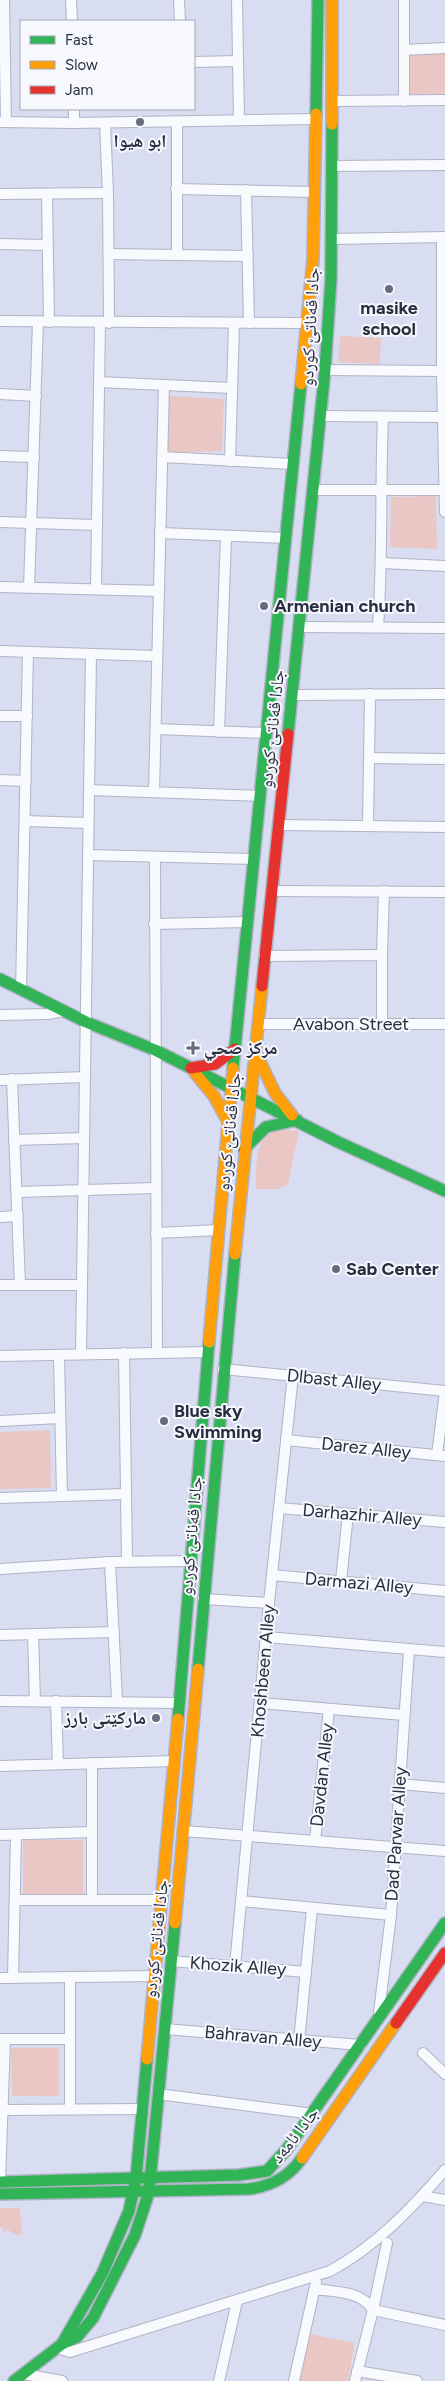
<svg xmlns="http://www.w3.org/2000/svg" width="445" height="2381" font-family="Figtree,'Noto Naskh Arabic',sans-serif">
	<rect width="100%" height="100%" fill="#d8ddf2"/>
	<!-- green -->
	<g fill="#eac7c5">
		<path d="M409,53h36v41h-35z"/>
		<path d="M340,336l41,2 -1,26 -42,-2z"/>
		<path d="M168,396l56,3 -2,52 -56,2z"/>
		<path d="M436,496l1,53 -47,-2 1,-50z"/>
		<path d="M279,1129l20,2 -11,53 -9,5h-23c1,-25 -4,-49 23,-60z"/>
		<path d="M50,1430l1,58 -51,1v-57z"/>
		<path d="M23,1840h60v54l-60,1z"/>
		<path d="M11,2048h48v48h-47z"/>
		<path d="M0,2208h20l2,25 -4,3 -9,-5 -1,-3 -2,5 -3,-1v-4l-3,-1z"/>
		<path d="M300,2332l55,11 -7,38h-58z"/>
	</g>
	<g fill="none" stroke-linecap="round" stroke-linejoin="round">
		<!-- street casing -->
		<g stroke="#afb3c5" stroke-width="12">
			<g id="street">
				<path d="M4,0l2,122"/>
				<path d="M71,0l1,21"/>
				<path d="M179,0l1,21"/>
				<path d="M237,0l2,120"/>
				<path d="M404,50l41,-2"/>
				<path d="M194,62l44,-1"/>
				<path d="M332,101l113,-1"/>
				<path d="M404,101v-101"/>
				<path d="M74,109v14"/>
				<path d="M0,122l74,1 242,-4"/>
				<path d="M177,122v133"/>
				<path d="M105,123l3,70 1,130"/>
				<path d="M332,166l113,-1"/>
				<path d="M176,189l138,3"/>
				<path d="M246,190l3,133"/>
				<path d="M0,194l108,-1"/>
				<path d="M47,195l2,127"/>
				<path d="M442,237v134l3,141"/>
				<path d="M331,239l114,-2"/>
				<path d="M0,244l47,1"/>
				<path d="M109,254l139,2"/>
				<path d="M0,321l307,2"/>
				<path d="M325,370l117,1"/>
				<path d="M99,382l132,6"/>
				<path d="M0,394l36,2"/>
				<path d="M321,416l122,1"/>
				<path d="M0,456l34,1"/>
				<path d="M163,457l130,7"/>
				<path d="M230,461l4,-138"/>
				<path d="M313,490h131"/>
				<path d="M0,522l97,3"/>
				<path d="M160,533l126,5"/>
				<path d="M382,563l63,3"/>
				<path d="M0,587l159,4"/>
				<path d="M29,587l9,-265"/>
				<path d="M96,589l4,-266"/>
				<path d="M300,627l145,1"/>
				<path d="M378,627c5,-70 2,-140 5,-210"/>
				<path d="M0,651l157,5"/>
				<path d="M293,695l152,-1"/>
				<path d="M0,716h27"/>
				<path d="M156,729l110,4"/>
				<path d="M219,732l7,-196"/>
				<path d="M369,758l76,1"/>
				<path d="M0,780l26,1"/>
				<path d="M89,790l171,6"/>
				<path d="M154,792l10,-407"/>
				<path d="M25,821l63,2"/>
				<path d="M279,825l166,2"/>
				<path d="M368,826l2,-132"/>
				<path d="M88,855l166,4"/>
				<path d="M155,857l2,496"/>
				<path d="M272,891l173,1"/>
				<path d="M154,924l94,-2"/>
				<path d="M382,955l2,-64"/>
				<path d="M264,956l118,-1v69"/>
				<path d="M21,990l7,-338"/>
				<path d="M0,1015l48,-1 16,-3"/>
				<path d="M258,1024h187"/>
				<path d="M12,1079l8,206"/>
				<path d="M0,1080l85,-3"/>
				<path d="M14,1140l70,-2"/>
				<path d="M17,1192l138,-4"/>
				<path d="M0,1217l18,-1"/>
				<path d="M156,1233l63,-3"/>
				<path d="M0,1285h82"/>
				<path d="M124,1353l3,208"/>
				<path d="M81,1354l10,-700"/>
				<path d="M59,1355l3,141"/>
				<path d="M0,1356l209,-4"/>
				<path d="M223,1369l222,22"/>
				<path d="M0,1421l60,-3"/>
				<path d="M286,1440l159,16"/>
				<path d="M437,1455l8,-64"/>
				<path d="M0,1498l126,-4"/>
				<path d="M279,1508l166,14"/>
				<path d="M110,1562l7,138"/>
				<path d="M0,1569l110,-7 81,-1"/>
				<path d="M272,1575l173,16"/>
				<path d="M341,1581l7,-67"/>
				<path d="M203,1599l66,4"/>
				<path d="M33,1634l2,67"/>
				<path d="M0,1635l114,-3"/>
				<path d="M266,1637l179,15"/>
				<path d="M0,1701l179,2"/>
				<path d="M56,1701l2,63"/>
				<path d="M260,1703l144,12"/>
				<path d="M0,1766l174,-5"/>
				<path d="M400,1784l45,4"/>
				<path d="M184,1831l261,20"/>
				<path d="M0,1835l92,-3"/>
				<path d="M315,1841l14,-132"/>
				<path d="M15,1900h147"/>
				<path d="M92,1900v-137"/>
				<path d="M241,1901l150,14"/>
				<path d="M171,1961l135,11"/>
				<path d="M235,1966l34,-363 24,-228"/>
				<path d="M0,1978l155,-2"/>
				<path d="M13,1978l3,-143"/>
				<path d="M379,2012l12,-97 18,-265"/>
				<path d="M165,2029l196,16"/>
				<path d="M1,2039h69"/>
				<path d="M299,2041l13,-132"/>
				<path d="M423,2053l22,21"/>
				<path d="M158,2094l155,20"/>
				<path d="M70,2109v-132"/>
				<path d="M3,2110l140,-1"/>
				<path d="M0,2182l5,-143"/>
				<path d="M423,2196l22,4"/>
				<path d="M315,2289c20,3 47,2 58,21l72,15"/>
				<path d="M58,2348l12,4 260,-81c45,-24 82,-63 115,-101"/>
				<path d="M357,2371l60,10"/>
				<path d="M24,2374l38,7"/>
				<path d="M219,2381l18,-80"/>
				<path d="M294,2381l22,-99"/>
				<path d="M355,2381l18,-71 14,-67"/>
			</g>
		</g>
		<!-- fast casing -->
		<g stroke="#afb3c5" stroke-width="14">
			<g id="fast">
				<path d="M316,114l2,-114"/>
				<path d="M288,734l37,-364 6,-91 1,-155"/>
				<path d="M0,979l86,43 69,28 183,92 107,49"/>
				<path d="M233,1068l68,-684"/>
				<path d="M244,1149l22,-22 31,-7"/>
				<path d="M198,1669l37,-415"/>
				<path d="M178,1719l31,-377"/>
				<path d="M0,2182l239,-7 28,-4 20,-22 158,-226"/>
				<path d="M0,2194l249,-5c23,-3 40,-12 53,-31"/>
				<path d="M62,2344l40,-70 27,-63 7,-33 11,-119"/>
				<path d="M14,2381l48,-37 15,-7 16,-19 42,-83 14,-43 26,-269"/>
			</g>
		</g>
		<!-- slow casing -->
		<g stroke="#afb3c5" stroke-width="14">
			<g id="slow">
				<path d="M332,124v-124"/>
				<path d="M301,384l12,-125 3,-145"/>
				<path d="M255,1051l20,42 17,22"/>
				<path d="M195,1073l19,23 14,26"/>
				<path d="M235,1254l27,-268"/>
				<path d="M209,1342l24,-274"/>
				<path d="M175,1923l23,-254"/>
				<path d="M147,2059l31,-340"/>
				<path d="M302,2158l94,-135"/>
			</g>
		</g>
		<!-- jam casing -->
		<g stroke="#afb3c5" stroke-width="14">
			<g id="jam">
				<path d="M262,986l26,-252"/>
				<path d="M191,1068l24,-4 20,-15"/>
				<path d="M396,2023l49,-70"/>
			</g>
		</g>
		<!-- street -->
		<use href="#street" stroke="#f9fafd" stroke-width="10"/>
		<!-- fast -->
		<use href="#fast" stroke="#30b455" stroke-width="11"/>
		<!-- slow -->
		<use href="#slow" stroke="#ff9f0a" stroke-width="11"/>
		<!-- jam -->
		<use href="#jam" stroke="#e5322d" stroke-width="11"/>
	</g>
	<!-- markers -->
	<g fill="#676b7e" stroke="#f7f8fd" stroke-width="2">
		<circle cx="140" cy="122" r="5"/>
		<circle cx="389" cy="289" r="5"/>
		<circle cx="264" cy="606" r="5"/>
		<path d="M190.5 1040.5h5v5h5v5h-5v5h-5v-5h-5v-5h5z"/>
		<circle cx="336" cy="1269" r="5"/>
		<circle cx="164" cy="1421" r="5"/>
		<circle cx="156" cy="1718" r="5"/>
	</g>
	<g text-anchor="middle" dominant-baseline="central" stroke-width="4" stroke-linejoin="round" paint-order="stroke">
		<!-- poi labels -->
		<g font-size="18" font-weight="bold" fill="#2a2d40" stroke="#f7f8fd" text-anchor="start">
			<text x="140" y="141" text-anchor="middle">ابو هيوا</text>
			<text x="389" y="308" text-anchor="middle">masike<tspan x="389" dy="21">school</tspan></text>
			<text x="274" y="606">Armenian church</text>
			<text x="204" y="1048">مركز صحي</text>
			<text x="346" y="1269">Sab Center</text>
			<text x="174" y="1411">Blue sky<tspan x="174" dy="21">Swimming</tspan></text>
			<text x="146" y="1718" text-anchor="end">مارکێتی بارز</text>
		</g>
		<!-- street labels -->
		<g font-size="18" fill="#2a2d40" stroke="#f7f8fd">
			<text transform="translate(310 327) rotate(-87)">جادا قەناتێ کوردو</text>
			<text transform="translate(272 729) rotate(-84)">جادا قەناتێ کوردو</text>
			<text x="351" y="1024">Avabon Street</text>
			<text transform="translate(229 1132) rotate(-84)">جادا قەناتێ کوردو</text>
			<text transform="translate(334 1380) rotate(6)">Dlbast Alley</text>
			<text transform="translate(366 1448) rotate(6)">Darez Alley</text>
			<text transform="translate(362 1515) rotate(5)">Darhazhir Alley</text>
			<text transform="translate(191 1536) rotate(-85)">جادا قەناتێ کوردو</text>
			<text transform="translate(359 1583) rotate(5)">Darmazi Alley</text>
			<text transform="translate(263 1671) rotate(-85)">Khoshbeen Alley</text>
			<text transform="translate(322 1775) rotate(-84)">Davdan Alley</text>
			<text transform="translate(396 1834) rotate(-86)">Dad Parwar Alley</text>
			<text transform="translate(156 1939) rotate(-84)">جادا قەناتێ کوردو</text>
			<text transform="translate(238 1966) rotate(4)">Khozik Alley</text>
			<text transform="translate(263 2037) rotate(5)">Bahravan Alley</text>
			<text transform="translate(295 2135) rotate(-52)">جادا ئامەد</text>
		</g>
	</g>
	<!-- legend -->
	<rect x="20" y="20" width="175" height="90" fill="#f7f8fd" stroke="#a5a7b1"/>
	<rect x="30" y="36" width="25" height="8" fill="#30b455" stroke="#a5a7b1"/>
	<text x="65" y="45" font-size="15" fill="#2a2d40">Fast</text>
	<rect x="30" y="61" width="25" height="8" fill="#ff9f0a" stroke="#a5a7b1"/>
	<text x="65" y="70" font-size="15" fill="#2a2d40">Slow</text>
	<rect x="30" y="86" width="25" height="8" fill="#e5322d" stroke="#a5a7b1"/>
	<text x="65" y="95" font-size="15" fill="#2a2d40">Jam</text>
</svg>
